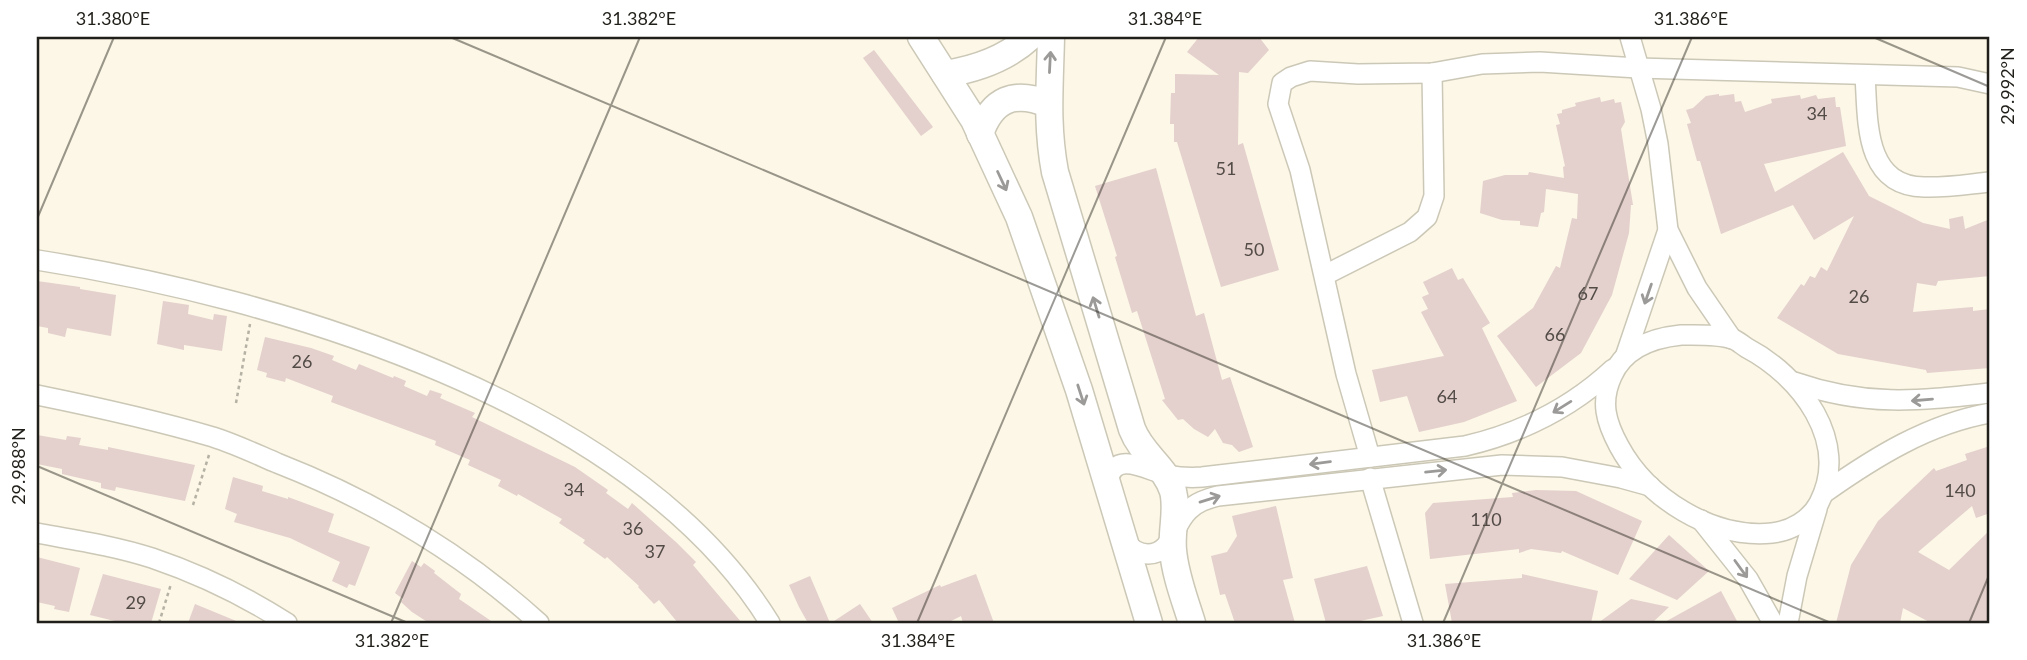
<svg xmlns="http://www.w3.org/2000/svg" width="2027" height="660" font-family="Lato,sans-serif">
	<rect width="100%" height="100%" fill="#fcf7e6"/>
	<!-- building -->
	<g fill="#e4d0cd">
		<path d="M1199,37h60l10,13 -21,23 -9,-1 -1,73 5,-2 36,127 -58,17 -44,-145h-3v-18h-4l1,-31h4v-19l44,1 -32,-23z"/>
		<path d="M874,50l59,77 -12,9 -58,-78z"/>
		<path d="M1719,94v2l15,-2 1,8 6,-1 4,11 27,-9 -1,-4 29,-4 1,4 15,-4 2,4 17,-2 1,10h4l6,39 -82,18 11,28 68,-40 26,44 54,27 27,6 -1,-10 14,-3 2,13 25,-10v57l-52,5 -2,5 -19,-3 -4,29 60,-5v4l17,-2v59l-63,5 -1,-3 -88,-16 -61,-36 24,-34 3,2 6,-10 5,2 6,-11 6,4 27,-55 -40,24 -21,-35 -72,29 -21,-73h-3l-10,-37 4,-1 -5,-13 7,-2 13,-12z"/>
		<path d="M1600,97l1,5 13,-3 1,4 6,-1 4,20 -4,7 12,76h-2l-2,28 -17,62 -31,58 -45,34 -39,-51 36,-28 23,-42 4,2 12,-50 5,1 1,-25 -32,-5 -2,23 -3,1 -3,14 -18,-2v-4l-18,-1 -22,-7 3,-32 22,-6h23l1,-3 35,6 -1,-11 2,-1 -9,-41 4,-1 -3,-10 5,-1v-3l14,-4 -1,-3z"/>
		<path d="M1156,168l40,148 8,-3 18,67 8,-3 23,70 -14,5 -7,-7 -9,-2 -8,-14 -7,8 -14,-8 -11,-10 -5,1 -16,-20 3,-1 -28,-88 -5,2 -17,-56 2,-1 -22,-70z"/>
		<path d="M1452,268l6,12 5,-2 27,45 -8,5 35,73 -53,21 -45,10 -12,-36 -27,6 -8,-32 72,-14 -23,-44 7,-3 -6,-12 7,-3 -6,-12z"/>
		<path d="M37,281l43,6v2l36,6 -5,41 -44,-8 -2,9 -17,-4v-5l-11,-2z"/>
		<path d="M163,301l26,4 -1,9 25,6 1,-6 13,2 -5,35 -38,-6v5l-27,-6z"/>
		<path d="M265,337l46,11 23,8 -2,4 24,10 3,-6 34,14 1,-2 12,5 -2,5 23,10 3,-6 12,4 -2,4 35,15 -3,4 103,50 33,23 -2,3 22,16 4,-6 45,40 19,19 -3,3 49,58h-64l-19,-23 -5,4 -16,-17 1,-1 -32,-29 -2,2 -22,-16 2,-3 -26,-17 3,-4 -44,-25 -1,2 -19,-10 3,-6 -33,-15 2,-5 -35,-15 1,-4 -105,-39 2,-6 -47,-18 -1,4 -19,-5 1,-4 -10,-3z"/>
		<path d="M37,435l29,5 1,-4 14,2 -2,7 29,5v-3l87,18 -10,36 -69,-14 -1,4 -14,-3v-5l-39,-9v-5l-25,-5z"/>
		<path d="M1990,446v67l-14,5 -4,-12 -54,46 31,18 41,-40v93h-59l-28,-15 -3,15h-64l15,-58 27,-44 56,-53 2,3 31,-11 -2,-6z"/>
		<path d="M233,477l30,9 -1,5 26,8v-2l46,17 -6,18 42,15 -15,39 -6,-2 -2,4 -15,-7 8,-19 -50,-24 -56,-16 3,-8 -12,-5z"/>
		<path d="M1536,490l40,1 66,30 -24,54 -56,-24 -1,2 -30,-4 -12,4v-4l-89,10 -5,-46 8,-10 80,-6 -1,-4z"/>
		<path d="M1276,506l17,72 -10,2 12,43h-60l-10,-29 -5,1 -9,-39 16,-4 10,-16 -5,-20z"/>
		<path d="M1669,535l40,36 -32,29 -48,-21z"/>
		<path d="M37,557l43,11 -11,44 -15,-3 1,-3 -18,-4z"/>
		<path d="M412,561l9,6 3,-4 11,8 -1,2 27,21 -2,5 35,24h-65l-17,-11 -11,-10 2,-3 -8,-6z"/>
		<path d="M1367,566l16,50 -32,7h-25l-12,-44z"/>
		<path d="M103,574l58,15 -10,34h-28l-33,-8z"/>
		<path d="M976,574l18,49h-31l-2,-7 -14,7h-48l-7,-15 48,-23 1,2z"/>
		<path d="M1522,574l76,17 -7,32h-139l-7,-39 77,-6z"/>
		<path d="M810,576l20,47h-22l-9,-16 -10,-22z"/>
		<path d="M1721,591l17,32h-75z"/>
		<path d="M1631,599l38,8 -17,16h-54z"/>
		<path d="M195,604l46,19h-53z"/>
		<path d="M860,604l13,19h-42z"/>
	</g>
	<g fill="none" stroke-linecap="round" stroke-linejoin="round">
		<!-- street casing -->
		<g stroke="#ccc8b7" stroke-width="22">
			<g id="street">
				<path d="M1630,37l21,72 7,35 10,86 29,58 35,51"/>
				<path d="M1865,75c3,44 -2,111 59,112 22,1 45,-3 66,-5"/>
				<path d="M37,260c242,38 597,142 733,363"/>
				<path d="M1325,275l85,-43 17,-15 7,-21 -2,-123"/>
				<path d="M1681,335c15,0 37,-1 52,4 5,2 9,6 14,9 53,28 104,93 72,155 -9,17 -28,28 -47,30 -60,6 -125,-35 -153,-87 -13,-24 -19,-44 -7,-70 12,-28 40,-38 69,-41z"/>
				<path d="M1625,357l43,-127"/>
				<path d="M1794,382c72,25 123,19 196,11"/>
				<path d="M37,395c59,12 118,25 176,42 22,7 43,17 64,26 97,38 185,90 262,160"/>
				<path d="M1370,457l-24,-83 -46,-204 -22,-66 4,-21 9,-6 19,-6 48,3 74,-1 50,-9 58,-2 98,6 320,9 32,7"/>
				<path d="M1370,478l43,145"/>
				<path d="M1108,480c8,-31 40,-9 59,-5 11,2 23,3 35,2l263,-31c56,-13 106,-38 148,-77"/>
				<path d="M1824,493c51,-36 104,-69 166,-80"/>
				<path d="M1701,520l47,59 25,44"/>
				<path d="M37,533c38,7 78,13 115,25 47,16 93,38 135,65"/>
				<path d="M1124,540c6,8 13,14 24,14 25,-1 25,-29 40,-43 8,-9 19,-12 30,-15l284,-31 60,2 59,11 29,8"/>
				<path d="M1788,623l9,-47 20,-67"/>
			</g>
		</g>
		<!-- secondary casing -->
		<g stroke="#ccc8b7" stroke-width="29">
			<g id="secondary">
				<path d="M921,37l53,83 45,97 60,173 70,233"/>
				<path d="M1051,37c-1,48 -5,87 4,135l77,257c10,26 33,37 41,62 5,19 -2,40 0,59 2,25 12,50 19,73"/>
				<path d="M945,74c32,-5 61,-15 85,-37"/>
				<path d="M980,134c12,-35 34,-44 68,-30"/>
			</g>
		</g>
		<!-- path -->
		<g stroke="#b5b1a4" stroke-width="2.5" stroke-dasharray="3.5 3.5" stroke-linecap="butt">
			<path d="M236,403l14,-79"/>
			<path d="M193,505l16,-50"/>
			<path d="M159,623l12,-39"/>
		</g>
		<!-- street -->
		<use href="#street" stroke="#fff" stroke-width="19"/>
		<!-- secondary -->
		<use href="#secondary" stroke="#fff" stroke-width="26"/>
	</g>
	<!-- one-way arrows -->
	<defs><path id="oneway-shaft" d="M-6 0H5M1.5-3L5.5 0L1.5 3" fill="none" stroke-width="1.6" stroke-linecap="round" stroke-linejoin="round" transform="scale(1.75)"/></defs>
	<g stroke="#9b9a98">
		<use href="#oneway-shaft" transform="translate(1050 62) rotate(-87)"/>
		<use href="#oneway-shaft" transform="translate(1002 181) rotate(65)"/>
		<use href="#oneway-shaft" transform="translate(1648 294) rotate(109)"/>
		<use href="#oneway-shaft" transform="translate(1096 307) rotate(-107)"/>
		<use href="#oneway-shaft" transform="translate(1081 395) rotate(72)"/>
		<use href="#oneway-shaft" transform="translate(1922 400) rotate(175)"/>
		<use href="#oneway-shaft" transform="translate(1562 407) rotate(148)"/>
		<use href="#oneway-shaft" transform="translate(1320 463) rotate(173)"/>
		<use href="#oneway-shaft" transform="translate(1436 471) rotate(-6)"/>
		<use href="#oneway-shaft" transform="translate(1210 499) rotate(-17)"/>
		<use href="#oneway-shaft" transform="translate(1741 569) rotate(54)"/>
	</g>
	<!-- ticks -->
	<path fill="none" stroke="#211f19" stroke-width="2" stroke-opacity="0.45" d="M450,37l1381,586M1873,37l117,50M37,219l77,-182M37,466l371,157M391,623l249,-586M917,623l249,-586M1443,623l249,-586M1969,623l21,-50"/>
	<g text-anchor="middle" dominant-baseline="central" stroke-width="6" stroke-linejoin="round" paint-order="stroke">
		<!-- number labels -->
		<g font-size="18" fill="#524b46">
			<text x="1817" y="113">34</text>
			<text x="1226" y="168">51</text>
			<text x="1254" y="249">50</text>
			<text x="1588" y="293">67</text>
			<text x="1859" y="296">26</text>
			<text x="1555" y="334">66</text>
			<text x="302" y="361">26</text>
			<text x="1447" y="396">64</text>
			<text x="574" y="489">34</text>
			<text x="1960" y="490">140</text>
			<text x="1486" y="519">110</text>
			<text x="633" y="528">36</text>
			<text x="655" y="551">37</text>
			<text x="136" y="602">29</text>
		</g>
	</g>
	<!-- border -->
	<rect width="2027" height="660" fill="none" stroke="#ffffff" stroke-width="77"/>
	<rect x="38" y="38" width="1950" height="584" fill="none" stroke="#211f19" stroke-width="2.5"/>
	<g font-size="18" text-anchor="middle" fill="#211f19">
		<text x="113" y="25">31.380°E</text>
		<text x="639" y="25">31.382°E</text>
		<text x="1165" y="25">31.384°E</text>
		<text x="1691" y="25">31.386°E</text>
		<text transform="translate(2008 86) rotate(-90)" y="6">29.992°N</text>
		<text transform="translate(19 466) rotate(-90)" y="6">29.988°N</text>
		<text x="392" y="647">31.382°E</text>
		<text x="918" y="647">31.384°E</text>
		<text x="1444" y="647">31.386°E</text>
	</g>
</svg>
